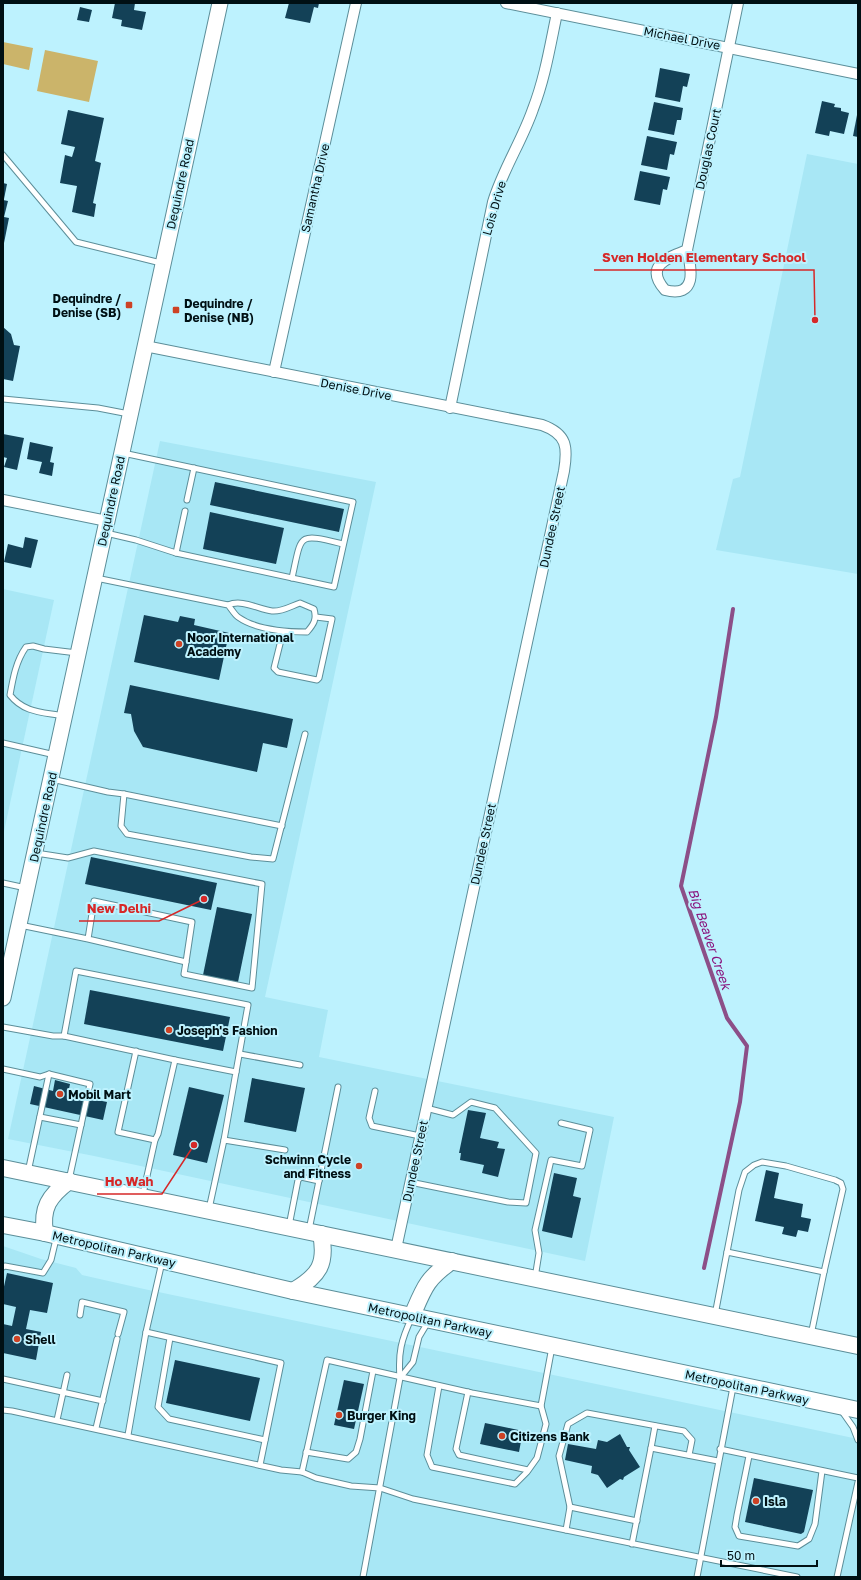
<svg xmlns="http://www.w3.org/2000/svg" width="861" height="1580" font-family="'Golos Text',sans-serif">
	<rect width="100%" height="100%" fill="#bdf2fe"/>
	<!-- built -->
	<g fill="#a8e7f5">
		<path d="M807,154l51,10v410l-142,-24 17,-71 7,-2z"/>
		<path d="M160,441l216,41 -111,515 63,13 -9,47 295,60 -29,144 -491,-105 -86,-17z"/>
		<path d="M3,589l51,11 -51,236z"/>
		<path d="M3,1246l38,13 35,9 6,7 62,14 714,150v138h-855z"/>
	</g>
	<!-- green -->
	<g fill="#cbb46a">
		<path d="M3,42l30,6 -4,22 -26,-6z"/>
		<path d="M45,50l53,11 -9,41 -52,-11z"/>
	</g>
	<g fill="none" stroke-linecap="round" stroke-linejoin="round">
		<!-- stream -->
		<path stroke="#8c4f88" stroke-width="4" d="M704,1268l36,-166 7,-56 -20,-28 -46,-132 35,-169 17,-108"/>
	</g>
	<!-- building -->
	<g fill="#134157">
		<path d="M115,3h20l-1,7 12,2 -4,18 -21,-4 1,-6 -10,-2z"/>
		<path d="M289,3h30l-1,5 -4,-1 -4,16 -25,-5z"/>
		<path d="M80,7l12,3 -3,12 -12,-2z"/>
		<path d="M660,68l30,6 -3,13 -4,-1 -3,16 -25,-5z"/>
		<path d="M822,101l13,3 -1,3 7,1v3l8,2 -5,21 -14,-3 -1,5 -14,-3z"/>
		<path d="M654,102l29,6 -2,12h-4l-3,15 -26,-5z"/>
		<path d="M68,110l36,8 -9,43 6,2 -8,40 3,1 -2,13 -22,-5 5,-26 -17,-3 5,-28 7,2 3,-10 -14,-3z"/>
		<path d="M857,115h1v22l-5,-1z"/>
		<path d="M647,136l30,6 -3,13 -4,-1 -3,16 -26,-5z"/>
		<path d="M640,171l30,6 -3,13 -4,-1 -3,16 -26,-5z"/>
		<path d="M3,183l4,1 -3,15h-1z"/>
		<path d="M3,200l5,1 -4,16 5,1 -5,25z"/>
		<path d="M3,327l8,7 3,11 6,1 -7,35 -10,-2z"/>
		<path d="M3,434l21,4 -7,32 -13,-3 3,-9 -4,-1z"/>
		<path d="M30,442l23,5 -3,15 4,1 -2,13 -13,-3 3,-11 -15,-3z"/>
		<path d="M215,482l129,27 -5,23 -129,-27z"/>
		<path d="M210,512l74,16 -8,36 -73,-15z"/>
		<path d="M25,537l13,3 -7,28 -27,-6 4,-18 15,4z"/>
		<path d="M144,615l34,7 2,-6 15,3 -1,6 35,8 -10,47 -85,-18z"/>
		<path d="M130,685l163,34 -6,29 -24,-5 -6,29 -114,-25 -9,-16 -3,-17 -7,-1z"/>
		<path d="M91,857l126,26 -6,27 -126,-26z"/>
		<path d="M217,907l35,7 -14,68 -35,-7z"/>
		<path d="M90,990l140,27 -7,34 -139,-27z"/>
		<path d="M252,1078l53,10 -9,44 -52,-10z"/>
		<path d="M55,1080l15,4 -2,10 39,8 -4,18 -73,-16 4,-18 19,5z"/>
		<path d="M189,1087l35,8 -17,68 -34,-8z"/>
		<path d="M468,1110l18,3 -6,25 19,4 -2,6 8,1 -7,28 -16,-4 2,-8 -24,-5 1,-7h-2z"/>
		<path d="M766,1170l13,3 -5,25 29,6 -2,13 10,2 -3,13 -10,-2 -2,7 -14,-3 2,-7 -29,-6z"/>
		<path d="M554,1173l23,5 -4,18 8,2 -9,40 -30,-7z"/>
		<path d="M7,1273l46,10 -6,30 -17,-3 -4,19 15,3 -5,28 -33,-7v-29l9,2 4,-19 -13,-3v-13z"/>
		<path d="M175,1360l85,18 -10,43 -84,-18z"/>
		<path d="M344,1380l20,4 -10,45 -20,-4z"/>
		<path d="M485,1423l38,8 -4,21 -39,-8z"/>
		<path d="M620,1434l7,13h3l-1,3 11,17 -16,10 -1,3 -3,-1 -13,9 -9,-13 -7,-2 1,-7 -27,-6 3,-16 28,5 2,-9 9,2z"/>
		<path d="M754,1478l59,12 -9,42 -3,2 -56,-12z"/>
	</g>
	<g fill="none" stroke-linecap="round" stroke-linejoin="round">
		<!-- service casing -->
		<g stroke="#5c8e99" stroke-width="7">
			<g id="service">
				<path d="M3,155l73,87 85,21"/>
				<path d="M3,399l95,9 31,6"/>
				<path d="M187,500l7,-32"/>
				<path d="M106,533l30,7 40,13 158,34 19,-85 -230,-49"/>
				<path d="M176,553l9,-42"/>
				<path d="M96,578l132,27c14,-6 30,4 44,6 10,1 19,-5 28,-8l14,6c3,10 0,15 -7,23 -21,0 -51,-2 -69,-15 -4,-3 -7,-9 -10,-12"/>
				<path d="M292,578c10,-45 5,-45 51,-34"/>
				<path d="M283,632l-9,36 4,4 39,8 2,-2 13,-59 -16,-2"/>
				<path d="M63,716c-20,-4 -39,-3 -53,-21 3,-17 6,-34 16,-48l7,-1 11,3 33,4"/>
				<path d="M3,743l52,12"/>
				<path d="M52,779l56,13 16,2 -3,32 6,8 124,23 22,2 32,-125"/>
				<path d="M124,794l158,32"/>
				<path d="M36,853l32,5 26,-7 168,33 -10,104 -68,-14 2,-12"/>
				<path d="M3,883l23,5"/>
				<path d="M20,925l68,14 98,23 6,-40 -98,-21 -6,38"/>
				<path d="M3,1027l50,9h11l111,24 -17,74 -3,6 -12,54"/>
				<path d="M64,1036l12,-65 172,34 -12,67"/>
				<path d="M136,1051l-18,81 37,8"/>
				<path d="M240,1054l60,11"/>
				<path d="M175,1060l61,12 -12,68 -15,69"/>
				<path d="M3,1069l37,8 9,-3 41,10 -21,96"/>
				<path d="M375,1091l-6,27 3,8 48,10"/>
				<path d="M40,1117l41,8"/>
				<path d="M224,1140l61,10"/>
				<path d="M28,1172l21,-98"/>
				<path d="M410,1182l98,20 18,1 10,-50 -41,-45 -24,-6 -18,13 -27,-7"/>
				<path d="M289,1226l9,-46 3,-3 18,4"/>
				<path d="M309,1230l29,-143"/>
				<path d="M727,1252l12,-62 6,-18 9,-7 8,-3 24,4 49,14 6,3 2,6 -19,83"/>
				<path d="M3,1267l2,-1 38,7 8,-13 5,-21"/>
				<path d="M535,1278l4,-25 -4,-23 16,-70 31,6 8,-36 -29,-7"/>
				<path d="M80,1315l2,-13 42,10 -6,22"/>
				<path d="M715,1315l12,-63 97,20 -13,63"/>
				<path d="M146,1332l135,31 -21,102"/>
				<path d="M170,1338l-12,69 11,12 96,21"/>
				<path d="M400,1378l13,-16 6,-25 9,-15"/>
				<path d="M3,1379l100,22"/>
				<path d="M439,1386l-12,69 5,12 83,17 12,-12 10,-14 9,-34 -5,-18"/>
				<path d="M468,1392l-12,57 3,6 69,15"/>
				<path d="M3,1410l9,1 269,59 21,2 14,6 35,8 29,2 33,11 384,78"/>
				<path d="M841,1410l12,17 5,13"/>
				<path d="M57,1420l10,-45"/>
				<path d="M96,1428l21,-89"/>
				<path d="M128,1435l18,-103 16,-70"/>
				<path d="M651,1448l4,-22"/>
				<path d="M720,1449l138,29"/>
				<path d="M306,1452l42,7 8,-7 4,-13 13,-68"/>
				<path d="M749,1456l-12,59 -2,12 4,9 59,10 11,-7 6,-15 7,-53"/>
				<path d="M302,1472l25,-112 145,33 69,13 11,-59"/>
				<path d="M570,1507l67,14"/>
				<path d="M566,1530l4,-23 -11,-51 9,-32 19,-11 97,18 8,9 -3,15"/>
				<path d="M632,1544l19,-96 67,13"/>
				<path d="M363,1577l37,-199c-2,-25 1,-38 12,-61"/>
				<path d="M697,1577l36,-190"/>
				<path d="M837,1577l21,-95"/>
			</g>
		</g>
		<!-- minor casing -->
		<g stroke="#5c8e99" stroke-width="12">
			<g id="minor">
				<path d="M506,3l352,71"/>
				<path d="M687,250c5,20 10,48 -22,40 -21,-24 2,-32 22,-40l51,-247"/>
				<path d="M145,346l397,79c25,9 26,22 22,46l-168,778"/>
				<path d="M274,372l82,-369"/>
				<path d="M450,408l43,-206c10,-33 29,-61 40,-93 12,-31 17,-63 24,-96"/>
				<path d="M3,500l104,21"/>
			</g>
		</g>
		<!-- secondary casing -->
		<g stroke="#5c8e99" stroke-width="17">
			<path id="secondary" d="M3,998l217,-995"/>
		</g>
		<!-- primary casing -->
		<g stroke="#5c8e99" stroke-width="18">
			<g id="primary">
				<path d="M3,1168l855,178"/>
				<path d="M3,1225l42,8 248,58 565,119"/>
				<path d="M45,1233c-4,-25 4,-37 24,-52"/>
				<path d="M293,1291c26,-15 34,-27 28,-57"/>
				<path d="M412,1316c12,-28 14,-37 40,-55"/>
			</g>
		</g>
		<!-- service -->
		<use href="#service" stroke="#fff" stroke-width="5"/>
		<!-- minor -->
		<use href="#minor" stroke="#fff" stroke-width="10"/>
		<!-- secondary -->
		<use href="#secondary" stroke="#fff" stroke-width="15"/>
		<!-- primary -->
		<use href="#primary" stroke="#fff" stroke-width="16"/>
	</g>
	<!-- markers -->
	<g fill="#cd4225" stroke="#bdf2fe" stroke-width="1.5">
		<rect x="125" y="301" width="8" height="8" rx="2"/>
		<rect x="172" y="306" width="8" height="8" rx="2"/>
		<circle cx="179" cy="644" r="4"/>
		<circle cx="169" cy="1030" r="4"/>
		<circle cx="60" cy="1094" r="4"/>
		<circle cx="359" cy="1166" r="4"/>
		<circle cx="17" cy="1339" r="4"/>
		<circle cx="339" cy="1415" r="4"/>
		<circle cx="502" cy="1436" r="4"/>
		<circle cx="756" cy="1501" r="4"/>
	</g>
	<g text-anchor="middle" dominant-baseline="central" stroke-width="4" stroke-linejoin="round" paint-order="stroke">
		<!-- street labels -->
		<g font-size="12" fill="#001014" stroke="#bdf2fe">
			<text transform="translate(682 38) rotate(11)">Michael Drive</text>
			<text transform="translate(708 149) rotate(-78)">Douglas Court</text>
			<text transform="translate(180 184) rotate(-78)">Dequindre Road</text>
			<text transform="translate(315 188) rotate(-77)">Samantha Drive</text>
			<text transform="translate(494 208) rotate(-74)">Lois Drive</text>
			<text transform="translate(356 389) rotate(11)">Denise Drive</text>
			<text transform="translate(111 501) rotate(-78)">Dequindre Road</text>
			<text transform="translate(552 527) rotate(-78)">Dundee Street</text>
			<text transform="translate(43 817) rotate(-78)">Dequindre Road</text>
			<text transform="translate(483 844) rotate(-78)">Dundee Street</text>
			<text transform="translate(415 1161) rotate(-78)">Dundee Street</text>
			<text transform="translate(114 1249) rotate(13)">Metropolitan Parkway</text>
			<text transform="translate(430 1320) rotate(12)">Metropolitan Parkway</text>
			<text transform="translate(747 1387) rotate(12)">Metropolitan Parkway</text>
		</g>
		<!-- poi labels -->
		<g font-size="12" font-weight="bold" fill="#001014" stroke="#bdf2fe" text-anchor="start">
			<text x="121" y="298" text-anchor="end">Dequindre /<tspan x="121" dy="14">Denise (SB)</tspan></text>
			<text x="184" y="303">Dequindre /<tspan x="184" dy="14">Denise (NB)</tspan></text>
			<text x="187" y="637">Noor International<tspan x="187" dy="14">Academy</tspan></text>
			<text x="177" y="1030">Joseph's Fashion</text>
			<text x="68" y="1094">Mobil Mart</text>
			<text x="351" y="1159" text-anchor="end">Schwinn Cycle<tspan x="351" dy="14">and Fitness</tspan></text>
			<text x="25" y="1339">Shell</text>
			<text x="347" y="1415">Burger King</text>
			<text x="510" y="1436">Citizens Bank</text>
			<text x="764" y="1501">Isla</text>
		</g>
		<!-- water labels -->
		<g font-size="13" font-style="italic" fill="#8a147d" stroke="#bdf2fe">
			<text transform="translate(710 939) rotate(71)">Big Beaver Creek</text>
		</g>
	</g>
	<!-- callouts -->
	<path fill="none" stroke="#d62828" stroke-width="1.5" d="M815 320L814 270H594M204 899L159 921H79M194 1145L162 1194H97"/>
	<g fill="#d62828" stroke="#bdf2fe" stroke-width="1.5">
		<circle cx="815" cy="320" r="4"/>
		<circle cx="204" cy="899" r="4"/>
		<circle cx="194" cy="1145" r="4"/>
	</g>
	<g font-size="13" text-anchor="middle" font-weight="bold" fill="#d62828" stroke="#bdf2fe" stroke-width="4" stroke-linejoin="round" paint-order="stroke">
		<text x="704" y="262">Sven Holden Elementary School</text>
		<text x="119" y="913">New Delhi</text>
		<text x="129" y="1186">Ho Wah</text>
	</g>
	<!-- border -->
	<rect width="861" height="1580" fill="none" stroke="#001014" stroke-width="8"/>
	<!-- scale -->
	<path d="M721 1560v6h96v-6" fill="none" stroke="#001014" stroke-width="2"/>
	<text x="727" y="1560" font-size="12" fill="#001014" stroke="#bdf2fe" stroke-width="3" paint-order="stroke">50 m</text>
</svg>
